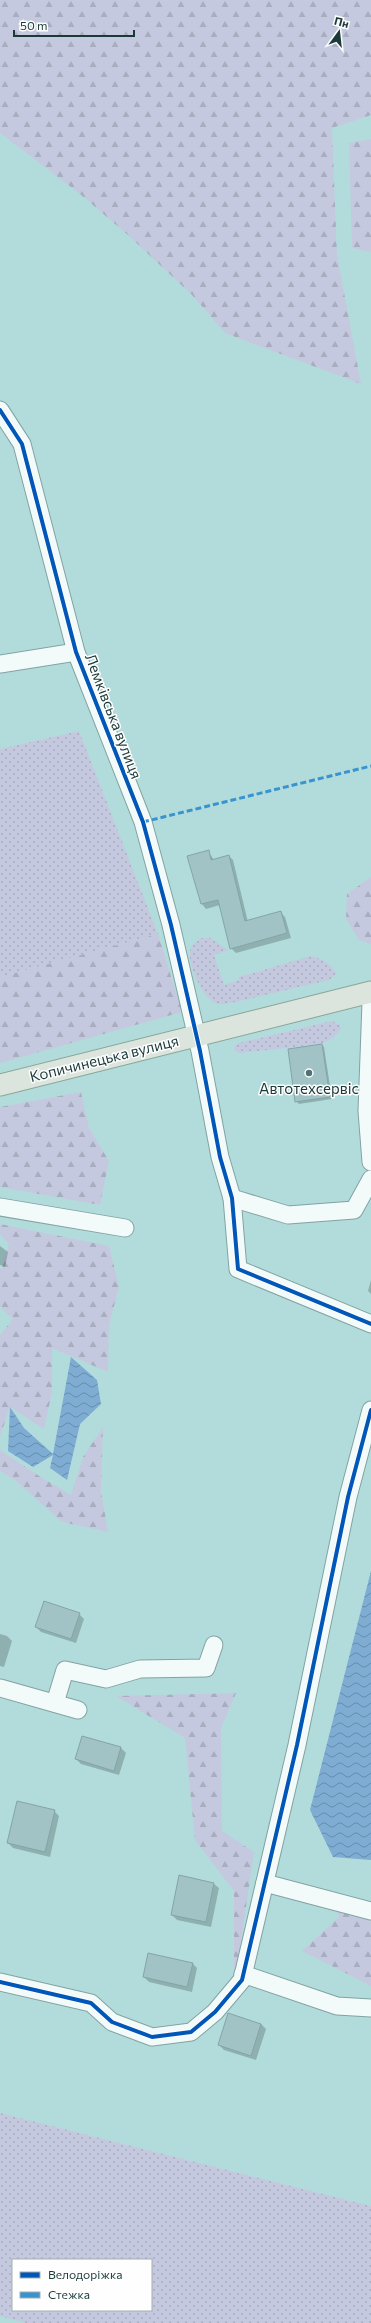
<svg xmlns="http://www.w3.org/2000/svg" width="371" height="2323" font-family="Commissioner,sans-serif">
	<defs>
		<pattern id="grass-dots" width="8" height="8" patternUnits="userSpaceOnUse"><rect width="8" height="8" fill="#c4c9df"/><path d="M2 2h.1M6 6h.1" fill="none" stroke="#a8adc0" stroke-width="1.8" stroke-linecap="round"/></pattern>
		<pattern id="forest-firs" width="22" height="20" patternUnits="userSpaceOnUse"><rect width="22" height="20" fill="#c4c9df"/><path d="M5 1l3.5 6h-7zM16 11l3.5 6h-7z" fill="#a8adc0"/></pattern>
		<pattern id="water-waves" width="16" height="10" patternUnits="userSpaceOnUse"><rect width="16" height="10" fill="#7eacd3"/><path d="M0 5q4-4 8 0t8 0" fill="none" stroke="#668dac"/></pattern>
	</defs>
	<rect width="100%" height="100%" fill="#b2dcdb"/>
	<!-- grass -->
	<g fill="url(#grass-dots)" fill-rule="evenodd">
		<path d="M79,731l79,203 -158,43v-228z"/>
		<path d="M202,938h8l18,12 -14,5 10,30 15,-5v-3l72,-21c9,2 22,8 25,18l-7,6 -98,23c-5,1 -11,2 -16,0 -13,-6 -30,-42 -24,-55 2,-5 7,-8 11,-10z"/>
		<path d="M332,1021l8,4 1,4 -7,8 -12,7 -82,9 -4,-1 -2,-4 2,-4 7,-2z"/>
		<path d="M0,2113l371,93v117h-345l-26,-7zM13,2260h138v50h-138z"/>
	</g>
	<!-- forest -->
	<g fill="url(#forest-firs)">
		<path d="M0,0h371v115l-39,13 5,127 24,129 -136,-51 -33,-38 -64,-60 -48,-41 -80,-61z"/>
		<path d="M371,139v113l-19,-4 -3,-105z"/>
		<path d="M371,877v67l-12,-4 -13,-21 1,-25z"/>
		<path d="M158,934l24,78 -182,51v-86z"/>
		<path d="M81,1092l8,36 20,33 -9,44 -100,-18v-80z"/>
		<path d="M0,1224l109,22 10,40 -10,40 -1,46 -56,-24v44l-8,37 -34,-22 -10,29v-101l13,-16 -13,-12v-38l2,-1 7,-24 -9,-10z"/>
		<path d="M103,1427l-2,64 7,41 -46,-10 -47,-42 -15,-9v-21l39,26 32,19 12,-38z"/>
		<path d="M236,1693l-15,35 1,103 32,21 -20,137v-98l-39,-51 -10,-102 -69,-42z"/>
		<path d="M331,1900l40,11v75l-69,-35 37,-34z"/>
	</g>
	<!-- water -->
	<g fill="url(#water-waves)">
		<path d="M71,1357l26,23 4,24 -21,20 -13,56 -17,-12 3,-13 -20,12 -25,-16 2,-44 14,21 29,26z"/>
		<path d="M371,1571v289l-38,-3 -23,-47z"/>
	</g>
	<!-- shadow -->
	<g fill="#0003">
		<path d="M208,851l6,9 15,-4 4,4 15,62 32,-10 5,5 6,21 -55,15 -5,-5 -11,-43 -14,4 -4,-5 -13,-47z"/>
		<path d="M322,1045l2,2 8,52 -33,5 -3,-3 -7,-51z"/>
		<path d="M0,1246l8,6 -3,15 -5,-2z"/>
		<path d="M371,1280v14l-3,-3z"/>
		<path d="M79,1614l5,5 -8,24 -35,-11 -5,-5z"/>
		<path d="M0,1634l7,2 5,5 -8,26 -4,-1z"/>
		<path d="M82,1737l39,11 5,5 -7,22 -38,-11 -5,-5z"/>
		<path d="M54,1811l5,5 -9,41 -37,-9 -5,-5z"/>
		<path d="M214,1884l5,4 -8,39 -34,-7 -5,-5z"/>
		<path d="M192,1963l5,5 -5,24 -43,-10 -5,-5z"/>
		<path d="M261,2024l5,5 -10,31 -32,-10 -5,-5z"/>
	</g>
	<!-- building -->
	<g fill="#a2c3c5" stroke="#84a5a8">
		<path d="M209,850l2,10 18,-5 16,66 36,-10 6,22 -57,16 -12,-49 -17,4 -14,-48z"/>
		<path d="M322,1044l8,53 -35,5 -7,-53z"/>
		<path d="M44,1601l36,12 -9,26 -36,-12z"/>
		<path d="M82,1736l39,11 -7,24 -39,-12z"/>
		<path d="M17,1801l38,9 -10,42 -38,-9z"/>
		<path d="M179,1875l35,8 -8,39 -35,-7z"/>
		<path d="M148,1953l45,10 -6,24 -44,-10z"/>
		<path d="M228,2013l33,11 -10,32 -33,-11z"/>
	</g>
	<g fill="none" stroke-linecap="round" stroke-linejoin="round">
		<!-- minor casing -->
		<g stroke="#82a3a2" stroke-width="19">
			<g id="minor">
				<path d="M0,410l22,34 54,208 67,170 28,103 29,126 20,106 12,41 6,71 133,55"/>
				<path d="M0,664l76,-12"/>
				<path d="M371,1002l-4,109 4,51"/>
				<path d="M232,1198l56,17 66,-5 17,-31"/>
				<path d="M0,1207l125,21"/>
				<path d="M0,1688l78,22"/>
				<path d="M55,1703l10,-33 41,9 34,-10 66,-1 8,-23"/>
				<path d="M265,1883l106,28"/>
				<path d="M243,1974l94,32 34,2"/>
				<path d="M0,1982l91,21 21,19 40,15 39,-5 24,-20 27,-32 55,-235 51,-248 23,-87"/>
			</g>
		</g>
		<!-- major casing -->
		<g stroke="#89a697" stroke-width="23">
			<path id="major" d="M0,1085l371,-93"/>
		</g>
		<!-- minor -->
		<use href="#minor" stroke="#f3fafa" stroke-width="17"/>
		<!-- major -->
		<use href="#major" stroke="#dbe5de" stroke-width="21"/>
		<!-- quiet -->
		<path stroke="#3893cf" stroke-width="3" stroke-dasharray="6 3" stroke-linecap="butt" d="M143,822l228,-56"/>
		<!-- cycleway casing -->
		<g stroke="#fefefe" stroke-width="6">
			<g id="cycleway">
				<path d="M0,410l22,34 54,208 67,170 28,103 29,126 20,106 12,41 6,71 133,55"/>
				<path d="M0,1982l91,21 21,19 40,15 39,-5 24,-20 27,-32 55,-235 51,-248 23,-87"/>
			</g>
		</g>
		<!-- cycleway -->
		<use href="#cycleway" stroke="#0057b8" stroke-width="4"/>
	</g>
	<!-- markers -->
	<circle fill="#4f7372" stroke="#fefefe" stroke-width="1.5" cx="309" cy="1073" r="4"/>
	<g text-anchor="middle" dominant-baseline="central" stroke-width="3" stroke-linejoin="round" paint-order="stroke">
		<!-- street labels -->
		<g font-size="15" fill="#1a3a39" stroke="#fefefe">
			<text transform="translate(114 716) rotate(69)">Лемківська вулиця</text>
			<text transform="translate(104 1058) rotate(-14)">Копичинецька вулиця</text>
		</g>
		<!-- poi labels -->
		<g font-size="15" fill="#1a3a39" stroke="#fefefe">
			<text x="309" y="1088">Автотехсервіс</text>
		</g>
	</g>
	<!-- legend -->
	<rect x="12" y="2259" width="140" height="52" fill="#fefefe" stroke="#a3b0af"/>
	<rect x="20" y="2272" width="20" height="6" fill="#0057b8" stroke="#a3b0af"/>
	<text x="48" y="2279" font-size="12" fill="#1a3a39">Велодоріжка</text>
	<rect x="20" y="2292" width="20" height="6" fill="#3893cf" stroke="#a3b0af"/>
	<text x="48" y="2299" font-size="12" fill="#1a3a39">Стежка</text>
	<!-- north arrow -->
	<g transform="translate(339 32) rotate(15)" stroke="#fefefe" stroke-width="3" paint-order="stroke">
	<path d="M0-3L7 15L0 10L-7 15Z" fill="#1a3a39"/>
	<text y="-6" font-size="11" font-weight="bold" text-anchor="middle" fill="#1a3a39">Пн</text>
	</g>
	<!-- scale -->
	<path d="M14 30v6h120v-6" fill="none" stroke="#1a3a39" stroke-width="2"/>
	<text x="20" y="30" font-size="12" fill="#1a3a39" stroke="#fefefe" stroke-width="3" paint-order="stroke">50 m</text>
</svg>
